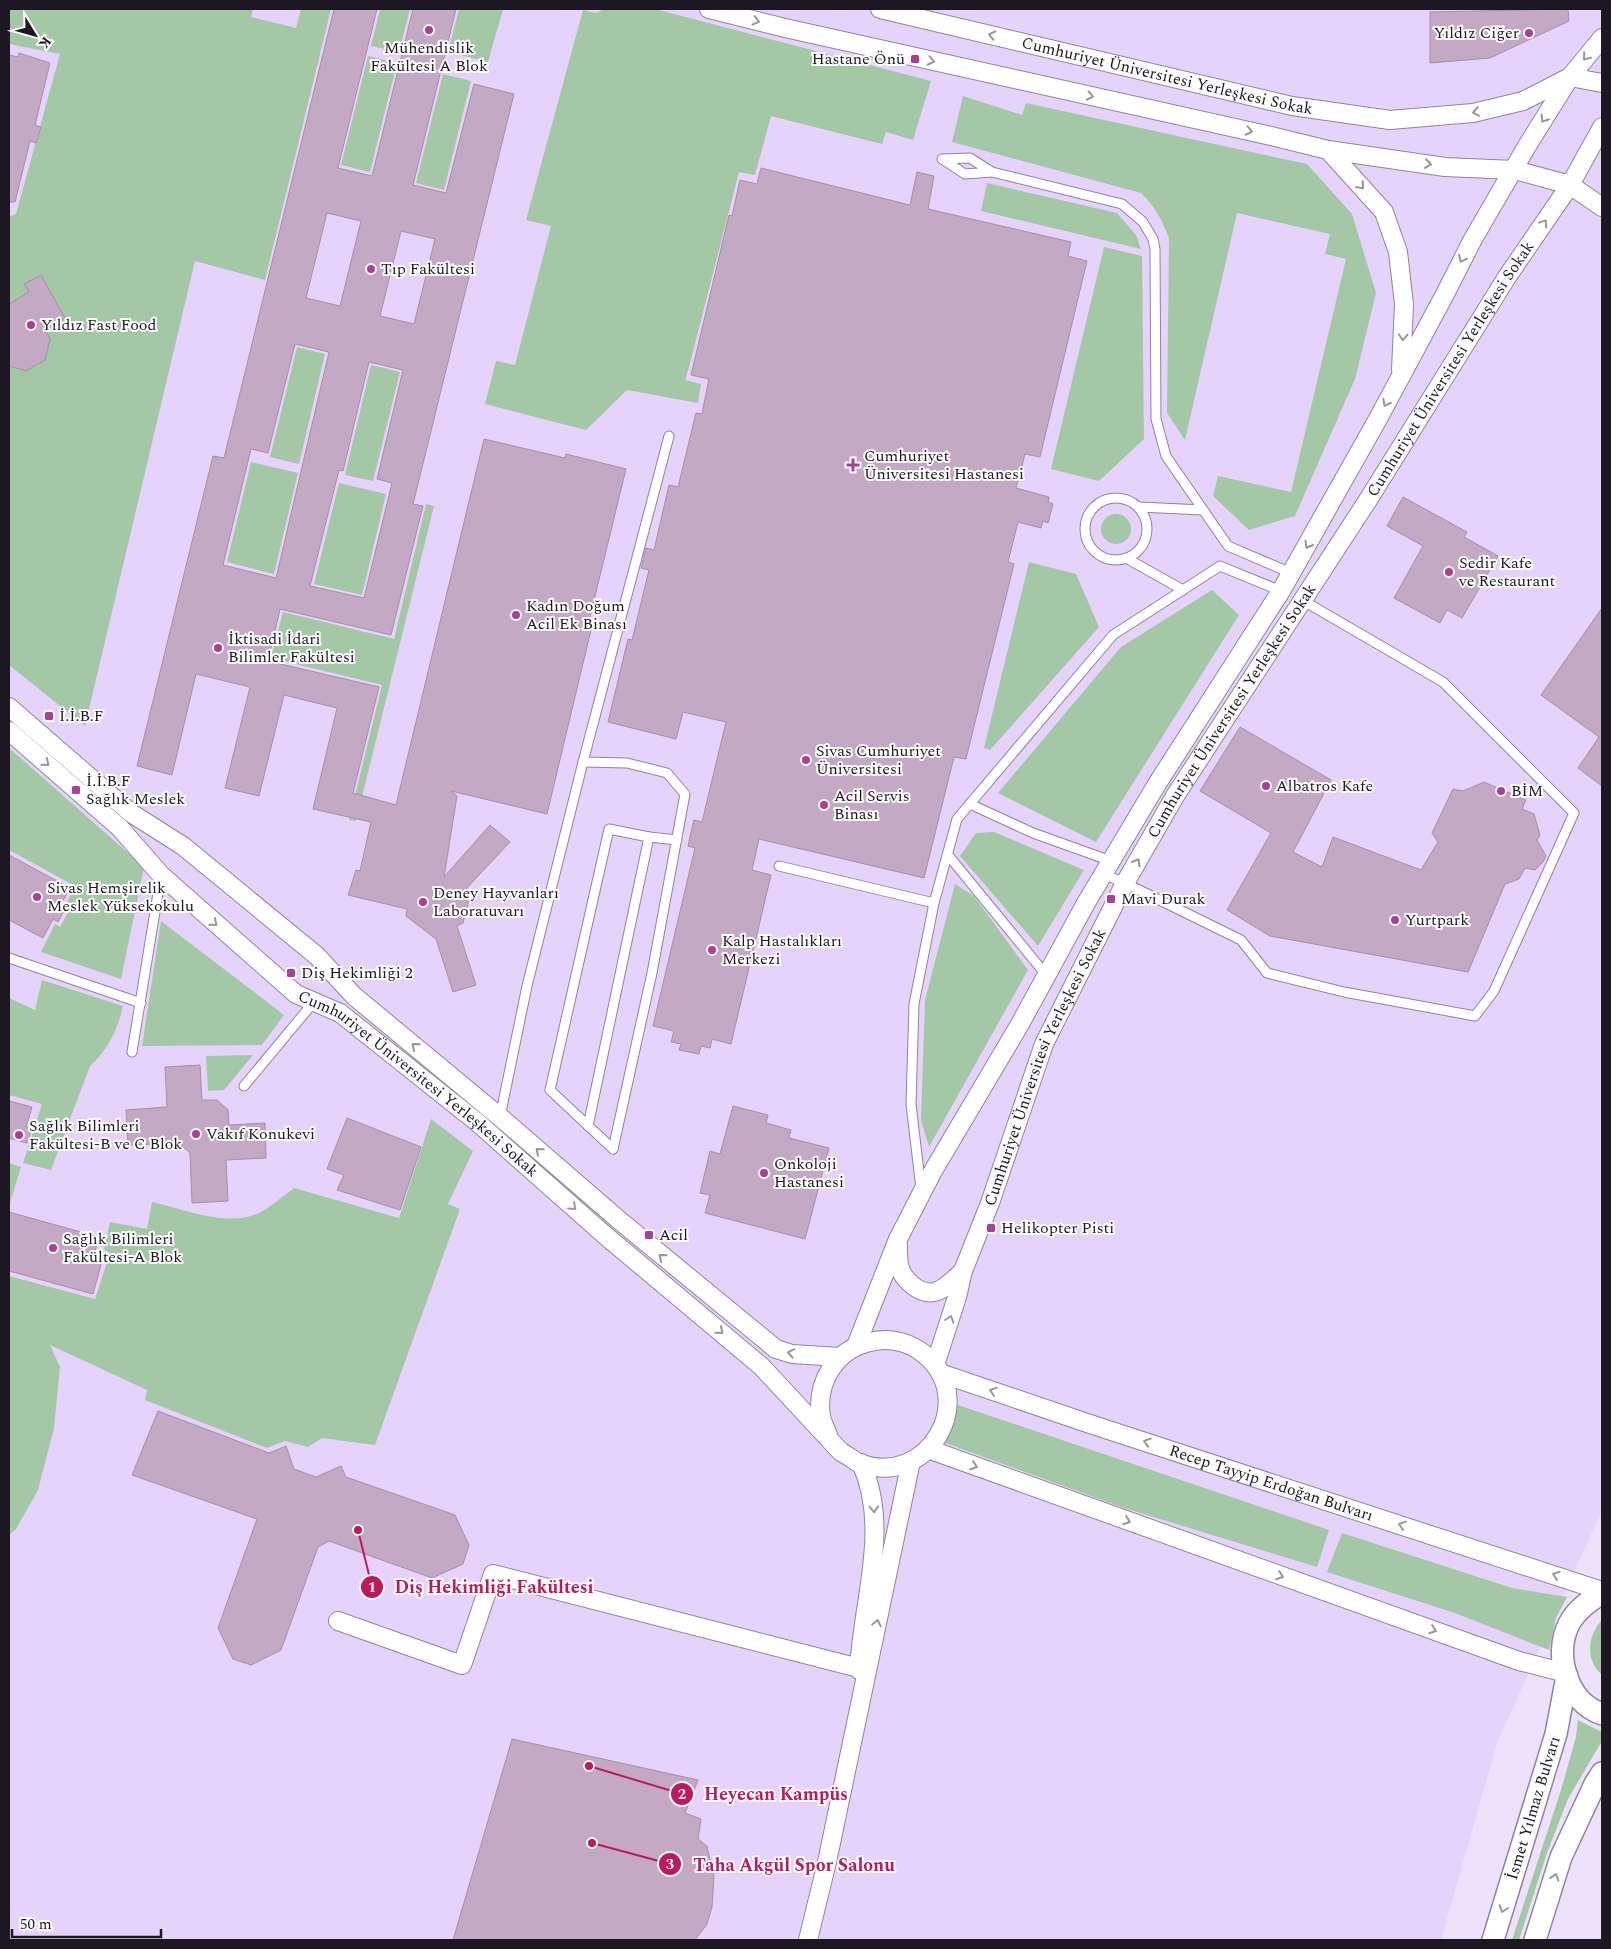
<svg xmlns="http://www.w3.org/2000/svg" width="1611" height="1949" font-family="Spectral,serif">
	<rect width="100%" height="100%" fill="#ede1fb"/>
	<!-- built -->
	<path fill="#e6d3fb" d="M9,9h1593v1501l-105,233 -56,197h-1432z"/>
	<!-- green -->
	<g fill="#a4c8a6">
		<path d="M9,9h244l-2,8 45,11 5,-19h30l-66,271 -70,-19 -110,465 -76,-61v-448l7,-3 44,-160 -51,-10z"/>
		<path d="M380,9h30l-11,43 -28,-6z"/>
		<path d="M459,9h44l-15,53 -40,-10z"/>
		<path d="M604,9h51l276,72 -18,59 -27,-8 -4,12 -111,-28 -16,59 -16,-3 -50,195 -4,13 16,4 -3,19 -71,-13 -41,40 -101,-26 11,-43 19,4 36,-139 -25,-6 57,-210 13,3z"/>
		<path d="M368,56l29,7 -27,109 -29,-7z"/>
		<path d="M443,74l28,7 -27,109 -28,-7z"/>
		<path d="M963,96l59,19 4,-12 281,61 45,50 24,79 -21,86 -60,137 -46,14 -36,-34 5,-20 73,16 55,-233 -21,-5 5,-20 -93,-21 -52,227 -18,-27 2,-175c-7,-18 -14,-32 -28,-45l-189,-51z"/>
		<path d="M987,183l130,30 19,22 5,14 -160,-38z"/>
		<path d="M1104,247l38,9 2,183 -45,42 -48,-12z"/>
		<path d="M297,347l28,7 -26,110 -29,-7z"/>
		<path d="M371,365l29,7 -27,109 -28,-6z"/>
		<path d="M251,462l47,11 -24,101 -47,-12z"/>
		<path d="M339,483l47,11 -24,101 -48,-11z"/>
		<path d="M426,504l8,2 -78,315 -7,-1 33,-135 -111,-27 12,-46 111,27z"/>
		<circle cx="1116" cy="529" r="15"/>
		<path d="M1029,562l47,12 23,53 -109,123 -6,-2z"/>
		<path d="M1212,590l27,25 -143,227 -98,-49 123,-146z"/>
		<path d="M9,748l135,119 -23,112 -80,-27 14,-28 5,3 11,-20 -5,-3 9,-18 -66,-36z"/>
		<path d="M994,832l90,38 -46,76 -78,-90 16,-23z"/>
		<path d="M955,884l19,12 54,74 -99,177 -8,-27 4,-120z"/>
		<path d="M161,921l123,94 -22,30 -120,1z"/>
		<path d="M42,980l81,26c-5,23 -15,44 -33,60l-39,104 -28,-7 19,-59 -33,-9v-97l26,12z"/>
		<path d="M253,1055l-29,35 -16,1 -2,-35z"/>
		<path d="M431,1119l42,32 -25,53 12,5 -85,236 -53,-7 -14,9 -23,-6 -18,7 -122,-48 2,-10 -97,-45 10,22 -6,61 -16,62 -22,39 -7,6v-259l86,23 15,-46 -6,-3 6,-28 37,7 5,-27c32,7 76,26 107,11 12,-6 24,-17 35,-25l105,30z"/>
		<path d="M9,1163l12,4 -11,36h-1z"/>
		<path d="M952,1403l377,127 -12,37 -193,-59 -184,-67z"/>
		<path d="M1342,1533l170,55 55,9 -11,21 -7,32 -94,-37 -128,-41z"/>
		<path d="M1602,1620v55c-17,-15 -15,-39 0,-55z"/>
		<path d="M1578,1720l24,12v9l-34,58 -21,54 -28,87h-7l49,-150 15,-53z"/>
	</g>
	<!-- building -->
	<g fill="#c3a9c4" stroke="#a78ea8" fill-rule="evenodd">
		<path d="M334,9h43l-39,159 34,8 41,-167h43l-43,176 33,8 28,-109 40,10 -101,410 10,2 -32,129 -111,-26 -12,52 111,26 -26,106 43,12 88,-366 81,19 1,-4 60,15 -39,160 4,1 -44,184 -96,-23 6,5 -13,81 46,-52 20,17 -45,48 5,5 -7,28 -6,3 19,59 -23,7 -17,-53 -30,-23 1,-7 -59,-14 8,-25 4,1 11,-49 -58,-13 24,-101 -53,-13 -25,101 -34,-8 25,-101 -54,-13 -24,101 -35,-9 76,-310 11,2zM327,213l34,8 -21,85 -34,-8zM401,231l34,8 -21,85 -34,-8zM295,344l34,8 -53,226 -53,-13 28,-116 17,4zM369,362l34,8 -26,109 15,4 -28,115 -54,-12 29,-116 4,1z"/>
		<path d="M1568,9l1,12 -79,37 -60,5v-51z"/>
		<path d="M19,53l31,10 -15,62 6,2 -5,16 -6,-2 -15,61h-6v-147l9,2z"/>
		<path d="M761,168l149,37 7,-33 17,4 -6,33 143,33 -3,14 19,5 -47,196 -15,-3 -9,34 33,9 -1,5 5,2 -5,19 -5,-2 -2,7 -23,-6 -10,40 6,2 -48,195 -12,-2 -30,121 -165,-39 -7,31 19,5 -40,169 -19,-5 -2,9 -9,-2 -2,8 -20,-4 2,-6 -10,-2 3,-11 -21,-5 42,-178 -7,-2 6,-26 8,2 24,-100 -43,-10 -7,27 -68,-17 20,-83 4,1 17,-70 -8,-2 5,-20 8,2 15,-65 9,2 18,-74 6,1 7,-35 -18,-4 38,-160 3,1 8,-36 17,4z"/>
		<path d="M41,275l24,43 -20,11 5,10 -5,21 -19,11 -17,-5v-62l20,-12 -5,-8z"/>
		<path d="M1403,497l64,35 -3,5 34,19 -36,62 -15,-8 -7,13 -46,-25 29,-52 -36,-20z"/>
		<path d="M1602,608v178l-24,-18 21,-31 -58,-42z"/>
		<path d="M1240,727l91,53 -38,72 29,15 11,-30 88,33 17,-28 -6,-9 21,-44 10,2 21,-9 42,18 -4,9 12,5 6,21 -3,5 9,16 -3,6 -8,8 -10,-2 -6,11 -14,5 -37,88 -198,-36 -43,-26 44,-77 -71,-42z"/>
		<path d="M9,855l61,33 -10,18 5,3 -7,13 -5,-3 -10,19 -34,-18z"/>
		<path d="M200,1065l2,35h15l11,10 1,15 36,-2 1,35 -40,2 2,41 -36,2 -2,-50 -11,-10 -51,2 -2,-35 41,-3 -2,-40z"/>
		<path d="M9,1101l23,6 -6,20 6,1 -5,15 -18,-5z"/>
		<path d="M733,1106l35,9 -2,8 25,7 -2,8 40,10 -24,91 -100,-26 5,-18 -10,-2 10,-42 10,3z"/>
		<path d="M347,1118l74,29 -21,63 -63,-20 7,-15 -17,-6z"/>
		<path d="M9,1212l90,25 -6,21 9,3 -9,33 -84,-23z"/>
		<path d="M158,1411l111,42 17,-7 8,23 22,8 25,-11 5,11 109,38 14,30 -6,19 -31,14 -103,-37 -11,6 -37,103 -30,15 -18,-6 -15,-31 39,-109 -125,-44z"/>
		<path d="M512,1739l186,41 -13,33 16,6 -3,20 9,7 7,31 -2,30 -5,17 -12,16h-242z"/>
	</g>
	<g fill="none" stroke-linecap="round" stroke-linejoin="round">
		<!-- service casing -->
		<g stroke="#9283a1" stroke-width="11">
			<g id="service">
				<path d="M992,172l-27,2 -23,-15 28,-1 22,14 130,32 21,18 10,17 2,10 1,170 10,37 62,90 63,27"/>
				<circle cx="1116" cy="529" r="31"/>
				<path d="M1139,507l64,3"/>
				<path d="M1126,558l57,32"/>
				<path d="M583,762l44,1 40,10 18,21 -33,179 -39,176"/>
				<path d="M970,804l63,29 78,28"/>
				<path d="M948,855l99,121"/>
				<path d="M779,866l155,37"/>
				<path d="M1103,874l22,9 116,57 26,33 77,19 131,24 19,-25 80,-178 -131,-131 -141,-82"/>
				<path d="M9,958l132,45"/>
				<path d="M132,1052l29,-177"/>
				<path d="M244,1086l69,-83"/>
				<path d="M500,1117l27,-131 56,-224 86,-326"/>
				<path d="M588,1126l61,-289"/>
				<path d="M613,1149l-63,-59 59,-261 40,8 28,3"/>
				<path d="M921,1189l-10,-85 3,-100 20,-101 23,-84 156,-184 107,-69 61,25"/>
			</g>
		</g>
		<!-- minor casing -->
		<g stroke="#9283a1" stroke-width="20">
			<g id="minor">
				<path d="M709,9l76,19 486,108 57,14 117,17 70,3 55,15 32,22"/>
				<path id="s1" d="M880,9l412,97 98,14 83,-7 50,-12 47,-24 32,6"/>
				<path d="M1328,150l56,62 14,40 6,52 -3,66"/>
				<path d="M9,707l122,106 52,33 134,110 37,40 146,121 119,103 157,129 16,5 48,3"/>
				<path id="s2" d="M9,731l111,97 41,47 135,119 44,19 137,109 130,115 154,129 80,86c6,3 11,7 16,10 71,30 126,-67 63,-111 -16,-11 -36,-14 -54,-8 -32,9 -50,41 -45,73 1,7 6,15 8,22"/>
				<path d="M898,1245c0,6 0,14 1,20 3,14 20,30 35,27 11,-2 21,-14 29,-21"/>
				<path d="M856,1346l42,-107 35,-68 87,-147 66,-121 71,-119 124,-193 98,-174 65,-121 29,-57 54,-93 43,-69 32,-39"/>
				<path id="s3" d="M935,1365l22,-68 6,-26 27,-68 54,-159 81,-161 50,-87 193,-296 139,-223 63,-92 32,-58"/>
				<path id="s4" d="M940,1373l150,51 512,167"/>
				<path d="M928,1449l591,212 47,12"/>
				<path d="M338,1621l124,44 31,-91 366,94"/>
				<path d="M859,1670c3,-68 32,-142 2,-207"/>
				<path d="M808,1940l19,-78 84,-401"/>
			</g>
		</g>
		<!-- tertiary casing -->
		<g stroke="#9283a1" stroke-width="24">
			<g id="tertiary">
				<path d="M1602,1593c-13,8 -26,17 -33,31 -16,31 -2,78 33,90"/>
				<path id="s5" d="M1493,1940l63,-206 11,-58"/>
				<path d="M1535,1940l26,-83 34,-73 7,-11"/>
			</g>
		</g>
		<!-- service -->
		<use href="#service" stroke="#fff" stroke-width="9"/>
		<!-- minor -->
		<use href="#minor" stroke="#fff" stroke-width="18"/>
		<!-- tertiary -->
		<use href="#tertiary" stroke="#fff" stroke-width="21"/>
	</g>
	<!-- one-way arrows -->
	<defs><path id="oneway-chevron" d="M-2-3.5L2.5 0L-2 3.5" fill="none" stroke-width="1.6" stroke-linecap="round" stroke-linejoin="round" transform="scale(1.25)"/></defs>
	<g stroke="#99979c">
		<use href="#oneway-chevron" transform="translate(756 21) rotate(14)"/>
		<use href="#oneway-chevron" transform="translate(992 35) rotate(-167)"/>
		<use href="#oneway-chevron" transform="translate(1586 57) rotate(129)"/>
		<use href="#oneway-chevron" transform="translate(931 61) rotate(12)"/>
		<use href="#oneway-chevron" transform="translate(1090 96) rotate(12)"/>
		<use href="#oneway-chevron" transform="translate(1476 112) rotate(169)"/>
		<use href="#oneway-chevron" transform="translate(1544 119) rotate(122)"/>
		<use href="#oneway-chevron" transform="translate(1249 131) rotate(12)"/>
		<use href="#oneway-chevron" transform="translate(1428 164) rotate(8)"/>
		<use href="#oneway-chevron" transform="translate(1361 186) rotate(48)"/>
		<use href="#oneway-chevron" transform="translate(1544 223) rotate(-56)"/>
		<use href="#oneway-chevron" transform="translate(1462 259) rotate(116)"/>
		<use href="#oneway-chevron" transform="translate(1403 337) rotate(93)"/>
		<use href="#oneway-chevron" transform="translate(1386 403) rotate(118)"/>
		<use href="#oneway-chevron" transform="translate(1308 545) rotate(120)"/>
		<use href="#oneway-chevron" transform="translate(46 763) rotate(41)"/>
		<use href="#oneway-chevron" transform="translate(1137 862) rotate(-60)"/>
		<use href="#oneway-chevron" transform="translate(214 923) rotate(41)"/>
		<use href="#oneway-chevron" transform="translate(415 1046) rotate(-140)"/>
		<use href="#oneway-chevron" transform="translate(539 1151) rotate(-139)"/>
		<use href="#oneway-chevron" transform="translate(573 1207) rotate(42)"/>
		<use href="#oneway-chevron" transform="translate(662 1257) rotate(-140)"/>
		<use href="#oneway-chevron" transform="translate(950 1319) rotate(-72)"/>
		<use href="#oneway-chevron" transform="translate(720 1331) rotate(40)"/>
		<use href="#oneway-chevron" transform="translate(791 1353) rotate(-169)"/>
		<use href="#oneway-chevron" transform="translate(993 1391) rotate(-161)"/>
		<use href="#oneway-chevron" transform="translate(1147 1442) rotate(-162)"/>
		<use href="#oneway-chevron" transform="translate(974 1466) rotate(20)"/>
		<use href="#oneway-chevron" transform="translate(874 1509) rotate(86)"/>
		<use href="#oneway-chevron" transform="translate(1127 1521) rotate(20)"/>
		<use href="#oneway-chevron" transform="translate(1402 1525) rotate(-162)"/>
		<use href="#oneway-chevron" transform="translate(1556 1575) rotate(-161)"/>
		<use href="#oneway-chevron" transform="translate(1280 1576) rotate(20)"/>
		<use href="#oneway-chevron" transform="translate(877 1623) rotate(-78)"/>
		<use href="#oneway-chevron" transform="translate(1433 1630) rotate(20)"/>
		<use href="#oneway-chevron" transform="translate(1555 1877) rotate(-73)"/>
		<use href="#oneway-chevron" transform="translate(1503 1909) rotate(108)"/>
	</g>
	<!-- markers -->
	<g fill="#af3c96" stroke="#fff" stroke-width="2">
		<circle cx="429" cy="30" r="5"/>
		<circle cx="1529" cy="33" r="5"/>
		<rect x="910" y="54" width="10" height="10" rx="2.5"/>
		<circle cx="371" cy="269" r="5"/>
		<circle cx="31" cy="325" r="5"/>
		<path d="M850.5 457.5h5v5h5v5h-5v5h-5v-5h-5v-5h5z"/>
		<circle cx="1449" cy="572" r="5"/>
		<circle cx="516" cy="615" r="5"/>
		<circle cx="218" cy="648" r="5"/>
		<rect x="44" y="711" width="10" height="10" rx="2.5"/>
		<circle cx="806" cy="760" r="5"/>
		<circle cx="1266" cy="786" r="5"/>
		<rect x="71" y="785" width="10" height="10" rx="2.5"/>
		<circle cx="1501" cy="791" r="5"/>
		<circle cx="824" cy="805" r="5"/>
		<circle cx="37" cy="897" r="5"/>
		<rect x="1106" y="894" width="10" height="10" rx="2.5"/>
		<circle cx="423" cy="902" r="5"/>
		<circle cx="1395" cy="920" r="5"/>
		<circle cx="712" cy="950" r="5"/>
		<rect x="286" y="968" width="10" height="10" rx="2.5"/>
		<circle cx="196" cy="1134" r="5"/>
		<circle cx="19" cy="1135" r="5"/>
		<circle cx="764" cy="1173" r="5"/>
		<rect x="986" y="1223" width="10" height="10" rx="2.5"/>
		<rect x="644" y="1230" width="10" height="10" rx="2.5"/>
		<circle cx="53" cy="1248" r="5"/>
	</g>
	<g text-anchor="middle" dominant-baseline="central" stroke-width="4" stroke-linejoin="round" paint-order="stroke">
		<!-- poi labels -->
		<g font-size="16" fill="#1c1722" stroke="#fff" text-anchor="start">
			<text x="1519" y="33" text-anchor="end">Yıldız Ciğer</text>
			<text x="429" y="48" text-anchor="middle">Mühendislik<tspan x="429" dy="18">Fakültesi A Blok</tspan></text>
			<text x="905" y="59" text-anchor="end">Hastane Önü</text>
			<text x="381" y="269">Tıp Fakültesi</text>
			<text x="41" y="325">Yıldız Fast Food</text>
			<text x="864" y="456">Cumhuriyet<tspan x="864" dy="18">Üniversitesi Hastanesi</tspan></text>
			<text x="1459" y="563">Sedir Kafe<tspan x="1459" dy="18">ve Restaurant</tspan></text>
			<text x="526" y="606">Kadın Doğum<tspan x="526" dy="18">Acil Ek Binası</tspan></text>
			<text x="228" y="639">İktisadi İdari<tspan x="228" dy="18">Bilimler Fakültesi</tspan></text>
			<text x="59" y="716">İ.İ.B.F</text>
			<text x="816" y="751">Sivas Cumhuriyet<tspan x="816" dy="18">Üniversitesi</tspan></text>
			<text x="86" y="781">İ.İ.B.F<tspan x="86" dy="18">Sağlık Meslek</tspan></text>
			<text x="1276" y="786">Albatros Kafe</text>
			<text x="1511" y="791">BİM</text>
			<text x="834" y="796">Acil Servis<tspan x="834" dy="18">Binası</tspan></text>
			<text x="47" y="888">Sivas Hemşirelik<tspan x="47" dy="18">Meslek Yüksekokulu</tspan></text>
			<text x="433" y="893">Deney Hayvanları<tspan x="433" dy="18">Laboratuvarı</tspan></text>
			<text x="1121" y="899">Mavi Durak</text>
			<text x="1405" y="920">Yurtpark</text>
			<text x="722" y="941">Kalp Hastalıkları<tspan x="722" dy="18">Merkezi</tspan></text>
			<text x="301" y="973">Diş Hekimliği 2</text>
			<text x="29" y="1126">Sağlık Bilimleri<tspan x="29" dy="18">Fakültesi-B ve C Blok</tspan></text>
			<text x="206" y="1134">Vakıf Konukevi</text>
			<text x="774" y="1164">Onkoloji<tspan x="774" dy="18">Hastanesi</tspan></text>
			<text x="1001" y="1228">Helikopter Pisti</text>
			<text x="659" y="1235">Acil</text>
			<text x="63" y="1239">Sağlık Bilimleri<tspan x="63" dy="18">Fakültesi-A Blok</tspan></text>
		</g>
		<!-- street labels -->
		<g font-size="16" fill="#1c1722" stroke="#fff">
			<text stroke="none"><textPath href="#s1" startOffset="295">Cumhuriyet Üniversitesi Yerleşkesi Sokak</textPath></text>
			<text stroke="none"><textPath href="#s3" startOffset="1128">Cumhuriyet Üniversitesi Yerleşkesi Sokak</textPath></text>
			<text stroke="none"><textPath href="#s3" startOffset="722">Cumhuriyet Üniversitesi Yerleşkesi Sokak</textPath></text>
			<text stroke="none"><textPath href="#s3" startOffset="318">Cumhuriyet Üniversitesi Yerleşkesi Sokak</textPath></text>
			<text stroke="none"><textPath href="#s2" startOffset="542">Cumhuriyet Üniversitesi Yerleşkesi Sokak</textPath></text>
			<text stroke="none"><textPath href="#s4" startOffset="349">Recep Tayyip Erdoğan Bulvarı</textPath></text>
			<text stroke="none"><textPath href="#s5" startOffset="138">İsmet Yılmaz Bulvarı</textPath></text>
		</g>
	</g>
	<!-- callouts -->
	<path fill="none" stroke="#c2185b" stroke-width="2" d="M358 1530L372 1587M589 1766L682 1794M592 1843L670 1864"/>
	<g fill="#c2185b" stroke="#fff" stroke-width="2">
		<circle cx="358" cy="1530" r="5"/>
		<circle cx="589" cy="1766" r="5"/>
		<circle cx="592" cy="1843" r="5"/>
		<circle cx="372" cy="1587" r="12"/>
		<circle cx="682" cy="1794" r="12"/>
		<circle cx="670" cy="1864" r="12"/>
	</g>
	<g font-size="15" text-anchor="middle" font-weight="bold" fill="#fff">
		<text x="372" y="1592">1</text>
		<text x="682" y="1799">2</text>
		<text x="670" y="1869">3</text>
	</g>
	<g font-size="18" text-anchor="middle" font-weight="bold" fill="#c2185b" stroke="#fff" stroke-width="4" stroke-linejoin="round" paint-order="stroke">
		<text x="494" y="1593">Diş Hekimliği Fakültesi</text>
		<text x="776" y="1800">Heyecan Kampüs</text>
		<text x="794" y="1871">Taha Akgül Spor Salonu</text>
	</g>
	<!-- border -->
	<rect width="1611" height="1949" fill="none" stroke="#1c1722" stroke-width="20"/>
	<!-- north arrow -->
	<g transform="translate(35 35) rotate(127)" stroke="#ffffff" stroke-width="4" paint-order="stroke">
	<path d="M0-4L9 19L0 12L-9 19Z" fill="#1c1722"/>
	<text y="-8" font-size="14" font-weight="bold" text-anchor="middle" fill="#1c1722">K</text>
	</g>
	<!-- scale -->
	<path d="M12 1929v8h149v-8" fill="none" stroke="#1c1722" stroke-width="2.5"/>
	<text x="20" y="1929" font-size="15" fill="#1c1722" stroke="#ffffff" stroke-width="4" paint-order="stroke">50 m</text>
</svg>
